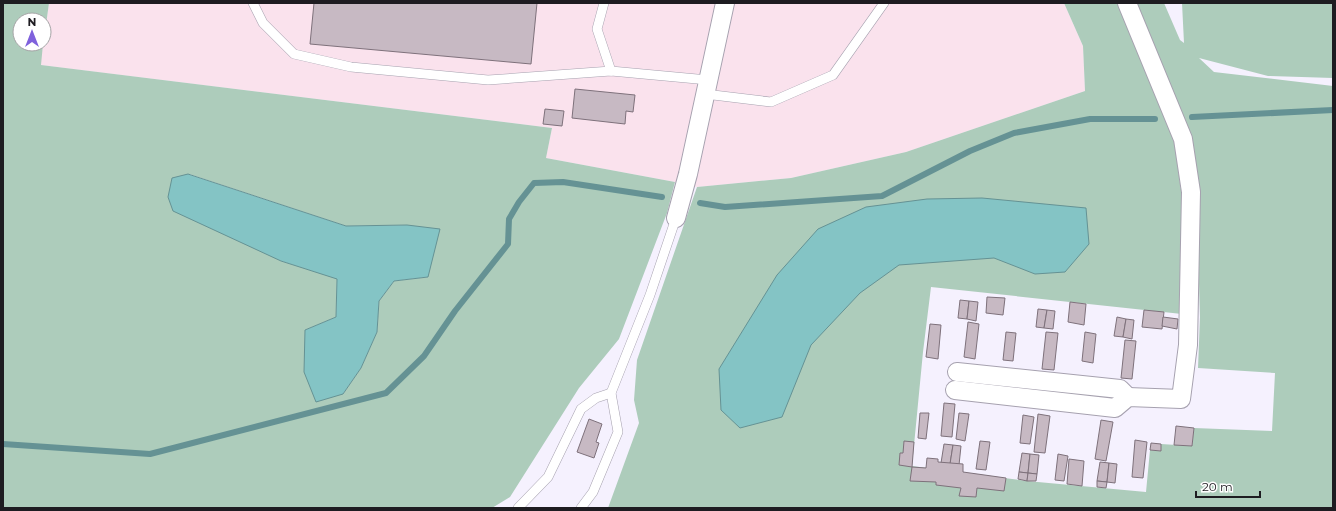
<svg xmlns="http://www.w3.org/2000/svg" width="1336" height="511" font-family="Montserrat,sans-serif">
	<rect width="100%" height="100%" fill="#f5f1fe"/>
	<!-- industrial -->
	<path fill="#fae2ed" d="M49,3h1015l19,43 2,45 -179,61 -115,26 -94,9 -22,-5 -129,-24 6,-30 -512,-63z"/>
	<!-- green -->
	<g fill="#adccbb" fill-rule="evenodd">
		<path d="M3,3h46l-5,36v-19h-24v24h23l-2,21 511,63 -6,30 129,24 -8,31 -48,126 -40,49 -69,109 -18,11h-489zM189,174l157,52 61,-1 21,52 -34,4 -15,20 -2,31 -16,36 -18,26 -38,-64 31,-13 1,-39 -56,-17z"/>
		<path d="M1064,3h53l57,137 8,57v117l-251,-27 -8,65 -11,114 115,15 119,11 4,-42 11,1v-7l31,2 2,-18 78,3 3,-58 -77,-5 2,-51 -4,-133 -62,-181h30l16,37 4,3 -2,-40h151v75l-65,-2 -69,-18 15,14 119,14v422h-725l31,-85 -5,-23 3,-40 60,-173 94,-9 115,-26 179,-61 -2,-45z"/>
	</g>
	<!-- water -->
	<g fill="#84c4c5" stroke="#659294">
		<path d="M188,174l158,52 61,-1 33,4 -12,48 -34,4 -15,20 -2,31 -16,36 -18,26 -27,8 -12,-30 1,-42 31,-13 1,-38 -56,-18 -108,-50 -5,-14 4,-19z"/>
		<path d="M982,198l104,10 3,36 -24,28 -30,2 -41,-16 -95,7 -39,28 -49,52 -29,72 -42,11 -19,-18 -2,-41 58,-94 41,-46 48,-22 61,-8z"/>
	</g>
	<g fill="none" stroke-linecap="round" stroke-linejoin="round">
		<!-- stream -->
		<g stroke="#659294" stroke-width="6">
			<path d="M1192,117l141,-7"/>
			<path d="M700,203l25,4 157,-11 88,-45 44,-18 76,-14h65"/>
			<path d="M3,444l147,10 236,-61 38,-37 31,-45 53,-67 1,-25 10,-17 15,-19 29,-1 99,15"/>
		</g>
	</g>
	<!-- building -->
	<g fill="#c7b9c3" stroke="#7e717b">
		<path d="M314,3h223l-6,61 -221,-20z"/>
		<path d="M575,89l60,6 -2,17 -7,-1 -1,13 -53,-6z"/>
		<path d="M545,109l19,2 -2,15 -19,-2z"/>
		<path d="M987,297l18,1 -2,17 -17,-2z"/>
		<path d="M960,300l9,1 -2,18 -9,-1z"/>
		<path d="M969,301l9,1 -2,19 -9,-2z"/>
		<path d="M1070,302l16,2 -2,21 -16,-3z"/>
		<path d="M1038,309l9,1 -3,18 -8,-1z"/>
		<path d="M1047,310l8,1 -2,18 -9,-1z"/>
		<path d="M1144,310l20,2 -2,17 -20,-2z"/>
		<path d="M1117,317l9,2 -3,18 -9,-1z"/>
		<path d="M1163,317l15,2 -1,10 -15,-3z"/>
		<path d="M1126,319l8,1 -2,19 -9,-2z"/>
		<path d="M968,322l11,2 -4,35 -11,-2z"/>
		<path d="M930,324l11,1 -3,34 -12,-2z"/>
		<path d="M1006,332l10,1 -3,28 -10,-1z"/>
		<path d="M1046,332l12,1 -4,37 -12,-1z"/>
		<path d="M1085,332l11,2 -3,29 -11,-2z"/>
		<path d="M1125,340l11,1 -4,38 -11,-1z"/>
		<path d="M944,403l11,1 -3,33 -11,-1z"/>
		<path d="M920,413h9l-3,26 -8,-1z"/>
		<path d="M959,413l10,1 -4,27 -9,-2z"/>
		<path d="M1038,414l12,2 -5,37 -11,-1z"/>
		<path d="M1023,415l11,2 -4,27 -10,-1z"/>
		<path d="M589,419l13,5 -6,18 3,1 -5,15 -17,-6z"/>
		<path d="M1101,420l12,2 -7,39 -11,-2z"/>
		<path d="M1176,426l18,2 -2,18 -18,-1z"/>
		<path d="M1135,440l12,2 -4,36 -11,-1z"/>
		<path d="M904,441l10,1 -2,25 -13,-2 1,-12h3z"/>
		<path d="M980,441l10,1 -4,28 -10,-1z"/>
		<path d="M1151,443l10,1v7l-11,-1z"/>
		<path d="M944,444l9,1 -3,19 -9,-1z"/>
		<path d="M953,445l8,1 -2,19 -9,-1z"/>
		<path d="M1022,453l8,1 -2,19 -9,-1z"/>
		<path d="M1030,454l9,1 -2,19 -9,-1z"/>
		<path d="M1058,454l10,2 -4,25 -9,-1z"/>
		<path d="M927,458l11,1v3l25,2v8l43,6 -2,13 -27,-3 -1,9 -17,-1 2,-8 -25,-3v-3l-26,-1 2,-14 14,1z"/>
		<path d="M1069,459l15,2 -2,25 -15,-2z"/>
		<path d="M1100,462l9,1 -2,19 -10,-1z"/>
		<path d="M1109,463l8,1 -2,19 -8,-1z"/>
		<path d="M1019,472l9,1 -1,8 -9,-2z"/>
		<path d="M1028,473l9,1 -1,7h-9z"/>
		<path d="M1097,481l10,1 -1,6 -9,-1z"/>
	</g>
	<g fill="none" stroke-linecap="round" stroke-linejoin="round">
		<!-- lane casing -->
		<g stroke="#a6a1af" stroke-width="10">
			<g id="lane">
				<path d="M253,3l10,20 31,31 57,13 137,13 123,-9 97,9"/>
				<path d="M604,3l-7,26 14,42"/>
				<path d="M705,94l66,8 62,-27 51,-72"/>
				<path d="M518,508l30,-31 33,-68 15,-11 15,-5"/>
				<path d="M581,508l12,-16 25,-60 -7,-39 39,-98 26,-77"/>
			</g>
		</g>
		<!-- street casing -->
		<g stroke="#a6a1af" stroke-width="20">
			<g id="street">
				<path d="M676,218l12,-44 37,-171"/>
				<path d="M957,372l163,17 8,8"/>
				<path d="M955,390l160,18 13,-11 53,2 7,-54 3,-153 -8,-53 -56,-136"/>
			</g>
		</g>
		<!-- lane -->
		<use href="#lane" stroke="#fff" stroke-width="9"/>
		<!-- street -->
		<use href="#street" stroke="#fff" stroke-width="18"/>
	</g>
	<!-- border -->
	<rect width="1336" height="511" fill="none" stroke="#1e1c21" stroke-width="8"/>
	<!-- north arrow -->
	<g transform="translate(32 32)"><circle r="19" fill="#ffffff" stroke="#a5a4a6"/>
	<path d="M0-3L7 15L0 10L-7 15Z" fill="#7f61dc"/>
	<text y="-6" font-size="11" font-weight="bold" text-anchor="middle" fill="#1e1c21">N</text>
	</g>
	<!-- scale -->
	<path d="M1196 491v6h64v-6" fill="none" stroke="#1e1c21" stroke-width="2"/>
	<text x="1202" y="491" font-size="12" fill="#1e1c21" stroke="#ffffff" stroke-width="3" paint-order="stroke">20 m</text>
</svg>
